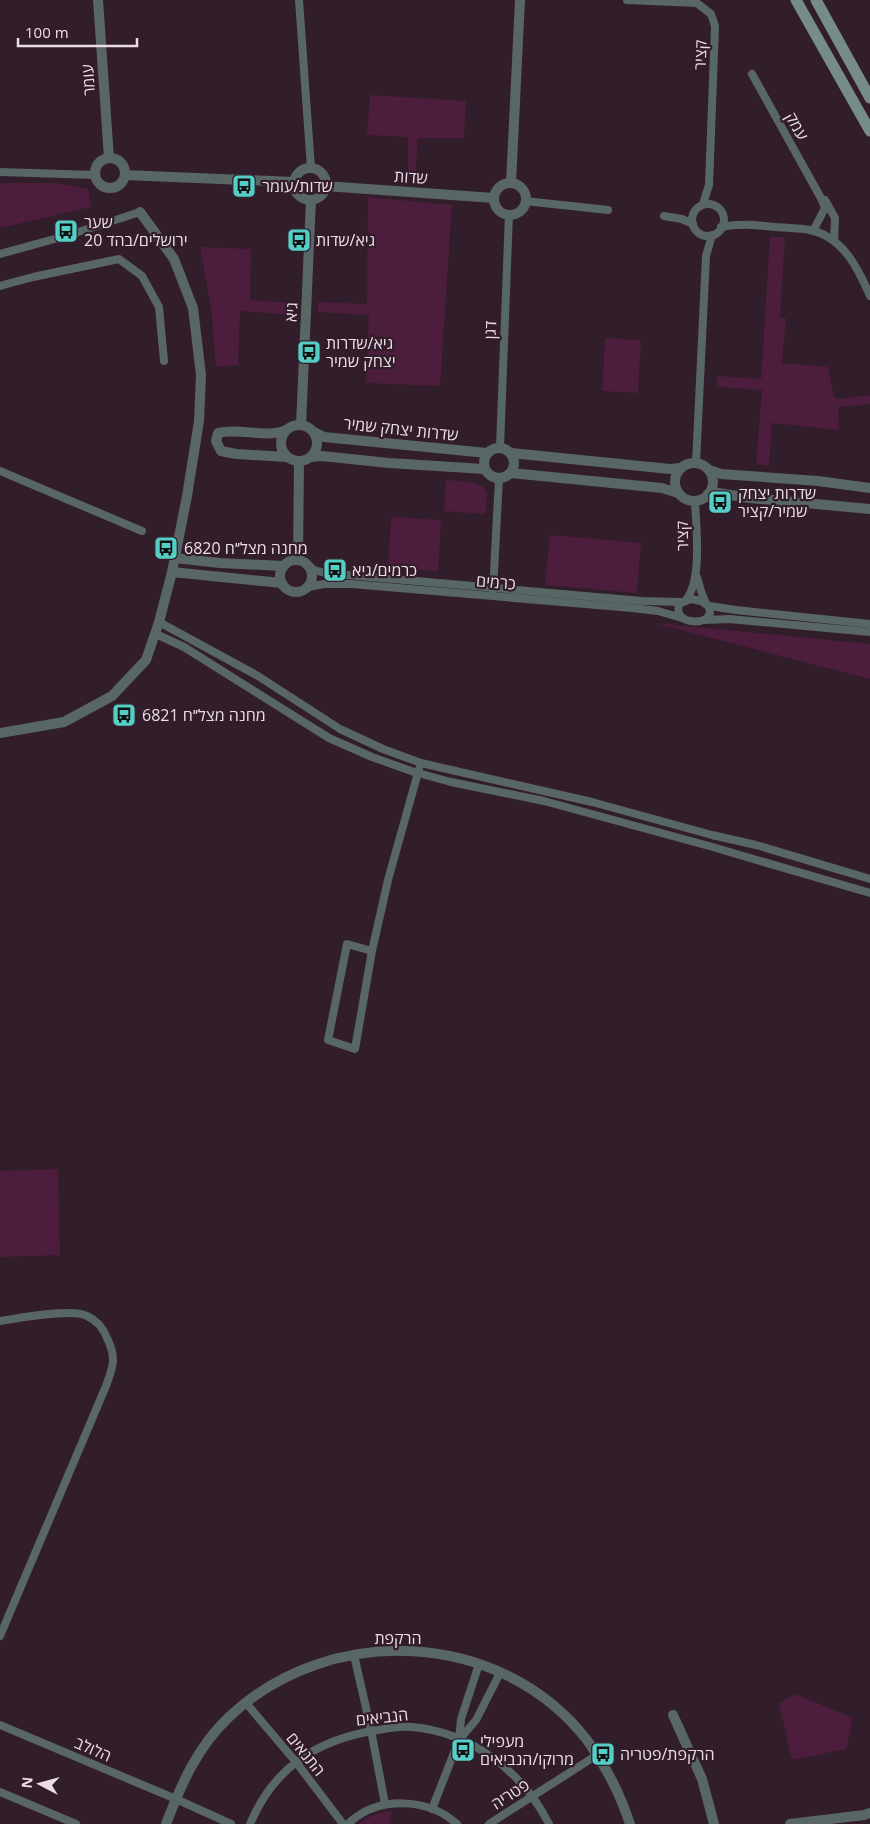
<svg xmlns="http://www.w3.org/2000/svg" width="870" height="1824" font-family="'Open Sans',Heebo,sans-serif">
	<rect width="100%" height="100%" fill="#321d2a"/>
	<!-- green -->
	<g fill="#4c1d3c">
		<path d="M370,95l96,6 -2,37h-46l-3,40 -7,-1v-40l-41,-2z"/>
		<path d="M0,183h56l32,6 3,18 -91,21z"/>
		<path d="M368,197l84,8 -12,181 -74,-3 3,-68 -51,-3v-10l49,2z"/>
		<path d="M770,237h15l-5,80 6,1 -4,45 46,4 6,30 5,2 31,-4v9l-32,3 1,23 -67,-7 -3,43 -13,-2 6,-74 -45,-3v-11l44,3z"/>
		<path d="M200,247l51,2 -1,51 41,3 -1,12 -50,-4 -2,54 -22,2 -5,-58z"/>
		<path d="M605,338l36,2 -3,53 -36,-2z"/>
		<path d="M446,480c10,1 39,0 41,13 0,7 -1,14 -2,21l-41,-3z"/>
		<path d="M391,517l50,3 -3,51 -50,-4z"/>
		<path d="M550,535l91,8 -4,50 -92,-8z"/>
		<path d="M654,623l216,21v35z"/>
		<path d="M58,1169l2,86 -60,2v-86z"/>
		<path d="M795,1694l58,24 -7,31 -54,11 -13,-57z"/>
		<path d="M392,1811l-3,13h-30c10,-9 20,-11 33,-13z"/>
	</g>
	<g fill="none" stroke-linecap="round" stroke-linejoin="round">
		<!-- minor -->
		<g stroke="#586665" stroke-width="8">
			<path d="M299,0l12,168"/>
			<path d="M627,0l70,3 14,11 4,12 -6,159 -6,19"/>
			<path d="M752,74l70,126 3,8 -12,23"/>
			<path d="M0,172l95,3"/>
			<path d="M825,200l10,18 -1,23"/>
			<path d="M525,201l83,9"/>
			<circle cx="708" cy="220" r="16"/>
			<path d="M664,216l18,3 11,5"/>
			<path d="M721,227c19,-4 36,-2 54,0 12,1 24,1 35,3 33,7 48,38 60,66"/>
			<path d="M0,254l69,-19 71,-23"/>
			<path d="M0,286l33,-9 86,-18 23,17 17,31 5,54"/>
			<path d="M500,447l9,-233"/>
			<path d="M696,463l10,-207 6,-21"/>
			<path d="M0,471l142,60"/>
			<path d="M310,567l4,3 11,3 317,28 41,1"/>
			<path d="M697,577l4,14 5,13"/>
			<path d="M308,587l16,-3h28l280,24 26,3 24,7"/>
			<path d="M493,591l6,-113"/>
			<path d="M691,599l10,2 8,5 1,8 -4,5c-12,6 -34,1 -26,-16z"/>
			<path d="M685,601c18,-20 11,-74 10,-100"/>
			<path d="M709,606l27,4 134,14"/>
			<path d="M704,620l25,-1 141,13"/>
			<path d="M159,622l99,54 82,53 43,20 38,14 171,39 120,33 44,10 114,34"/>
			<path d="M156,634l28,13 145,91 43,19 42,15 37,10 93,19 165,45 161,47"/>
			<path d="M372,951l-25,-7 -19,96 27,9 17,-98 16,-71 31,-111"/>
			<path d="M0,1321c19,-3 72,-13 87,-5 11,5 16,12 20,22 10,20 6,29 -1,48l-106,250"/>
			<path d="M354,1655l17,75 14,74"/>
			<path d="M246,1703l50,59 47,62"/>
			<path d="M0,1725l176,74 55,25"/>
			<path d="M459,1740l17,-20 24,-47"/>
			<path d="M0,1792l76,32"/>
			<path d="M432,1809l27,-69 2,-21 18,-55"/>
			<path d="M250,1824c24,-57 68,-85 128,-94 11,-2 22,-4 34,-3 59,5 111,45 137,97"/>
			<path d="M348,1824c29,-28 79,-27 109,0"/>
			<path d="M489,1824l108,-69"/>
		</g>
		<!-- tertiary -->
		<g stroke="#586665" stroke-width="10">
			<path d="M98,0l11,158"/>
			<circle cx="110" cy="173" r="15"/>
			<circle cx="310" cy="184" r="16"/>
			<path d="M125,175l169,7"/>
			<path d="M511,183l9,-183"/>
			<circle cx="510" cy="199" r="16"/>
			<path d="M325,186l169,12"/>
			<circle cx="299" cy="443" r="18"/>
			<path d="M301,425l10,-225"/>
			<path d="M286,430c-21,9 -46,-3 -68,3l-2,8 5,10 15,3 51,3"/>
			<path d="M314,432l10,5 163,16"/>
			<circle cx="499" cy="463" r="15"/>
			<path d="M511,453l159,16 11,-1"/>
			<path d="M311,457l11,-1 67,7 95,6"/>
			<circle cx="694" cy="482" r="19"/>
			<path d="M709,470l12,4 97,7 52,7"/>
			<path d="M511,473l151,15 16,5"/>
			<path d="M708,494l10,-1 32,5 120,11"/>
			<path d="M175,558l45,5 64,3"/>
			<path d="M298,559l1,-98"/>
			<circle cx="296" cy="576" r="16"/>
			<path d="M172,572l110,11"/>
			<path d="M0,733l64,-11 48,-26 34,-36 13,-38 13,-50 15,-76 12,-75 2,-46 -8,-67 -19,-49 -34,-47"/>
			<path d="M673,1715l29,64 12,45"/>
			<path d="M166,1824c15,-39 31,-77 63,-107 100,-95 272,-88 358,23 19,26 33,54 43,84"/>
			<path d="M790,1824l74,-9 6,-2"/>
		</g>
		<!-- secondary -->
		<g stroke="#758c89" stroke-width="11">
			<path d="M796,0l74,131"/>
			<path d="M816,0l54,98"/>
		</g>
	</g>
	<!-- icons -->
	<defs>
		<g id="bus-square" transform="scale(1.25)"><rect x="-9" y="-9" width="18" height="18" rx="4" fill="#55cec6" stroke="#321d2a"/><path d="M-5-6H5V4H4V6H2V4H-2V6H-4V4H-5ZM-3.5-4V0h7V-4ZM-3.5 1.2v1.5H-2V1.2ZM2 1.2v1.5H3.5V1.2Z" fill="#111"/></g>
	</defs>
	<g fill-rule="evenodd">
		<use href="#bus-square" x="244" y="186"/>
		<use href="#bus-square" x="66" y="231"/>
		<use href="#bus-square" x="299" y="240"/>
		<use href="#bus-square" x="309" y="352"/>
		<use href="#bus-square" x="720" y="502"/>
		<use href="#bus-square" x="166" y="548"/>
		<use href="#bus-square" x="335" y="570"/>
		<use href="#bus-square" x="124" y="715"/>
		<use href="#bus-square" x="463" y="1750"/>
		<use href="#bus-square" x="603" y="1754"/>
	</g>
	<g text-anchor="middle" dominant-baseline="central" stroke-width="4.5" stroke-linejoin="round" paint-order="stroke">
		<!-- street labels -->
		<g font-size="16" fill="#ebdde5" stroke="#321d2a">
			<text transform="translate(700 55) rotate(-88)">קציר</text>
			<text transform="translate(88 80) rotate(-94)">עומר</text>
			<text transform="translate(797 126) rotate(61)">עמק</text>
			<text transform="translate(411 177) rotate(4)">שדות</text>
			<text transform="translate(291 312) rotate(-87)">גיא</text>
			<text transform="translate(490 330) rotate(-88)">דגן</text>
			<text transform="translate(401 429) rotate(6)">שדרות יצחק שמיר</text>
			<text transform="translate(682 536) rotate(-91)">קציר</text>
			<text transform="translate(496 582) rotate(5)">כרמים</text>
			<text x="398" y="1638">הרקפת</text>
			<text transform="translate(382 1717) rotate(-6)">הנביאים</text>
			<text transform="translate(93 1749) rotate(23)">הלולב</text>
			<text transform="translate(306 1754) rotate(51)">התנאים</text>
			<text transform="translate(510 1794) rotate(-33)">פטריה</text>
		</g>
		<!-- poi labels -->
		<g font-size="16" fill="#ebdde5" stroke="#321d2a" text-anchor="start">
			<text x="262" y="186">שדות/עומר</text>
			<text x="84" y="222">שער<tspan x="84" dy="18">ירושלים/בהד 20</tspan></text>
			<text x="316" y="240">גיא/שדות</text>
			<text x="326" y="343">גיא/שדרות<tspan x="326" dy="18">יצחק שמיר</tspan></text>
			<text x="738" y="493">שדרות יצחק<tspan x="738" dy="18">שמיר/קציר</tspan></text>
			<text x="184" y="548">מחנה מצל״ח 6820</text>
			<text x="352" y="570">כרמים/גיא</text>
			<text x="142" y="715">מחנה מצל״ח 6821</text>
			<text x="480" y="1741">מעפילי<tspan x="480" dy="18">מרוקו/הנביאים</tspan></text>
			<text x="620" y="1754">הרקפת/פטריה</text>
		</g>
	</g>
	<!-- north arrow -->
	<g transform="translate(40 1784) rotate(276)" stroke="#321d2a" stroke-width="4" paint-order="stroke">
	<path d="M0-4L9 19L0 12L-9 19Z" fill="#ebdde5"/>
	<text y="-8" font-size="14" font-weight="bold" text-anchor="middle" fill="#ebdde5">N</text>
	</g>
	<!-- scale -->
	<path d="M18 38v8h119v-8" fill="none" stroke="#ebdde5" stroke-width="2.5"/>
	<text x="25" y="38" font-size="15" fill="#ebdde5" stroke="#321d2a" stroke-width="4" paint-order="stroke">100 m</text>
</svg>
